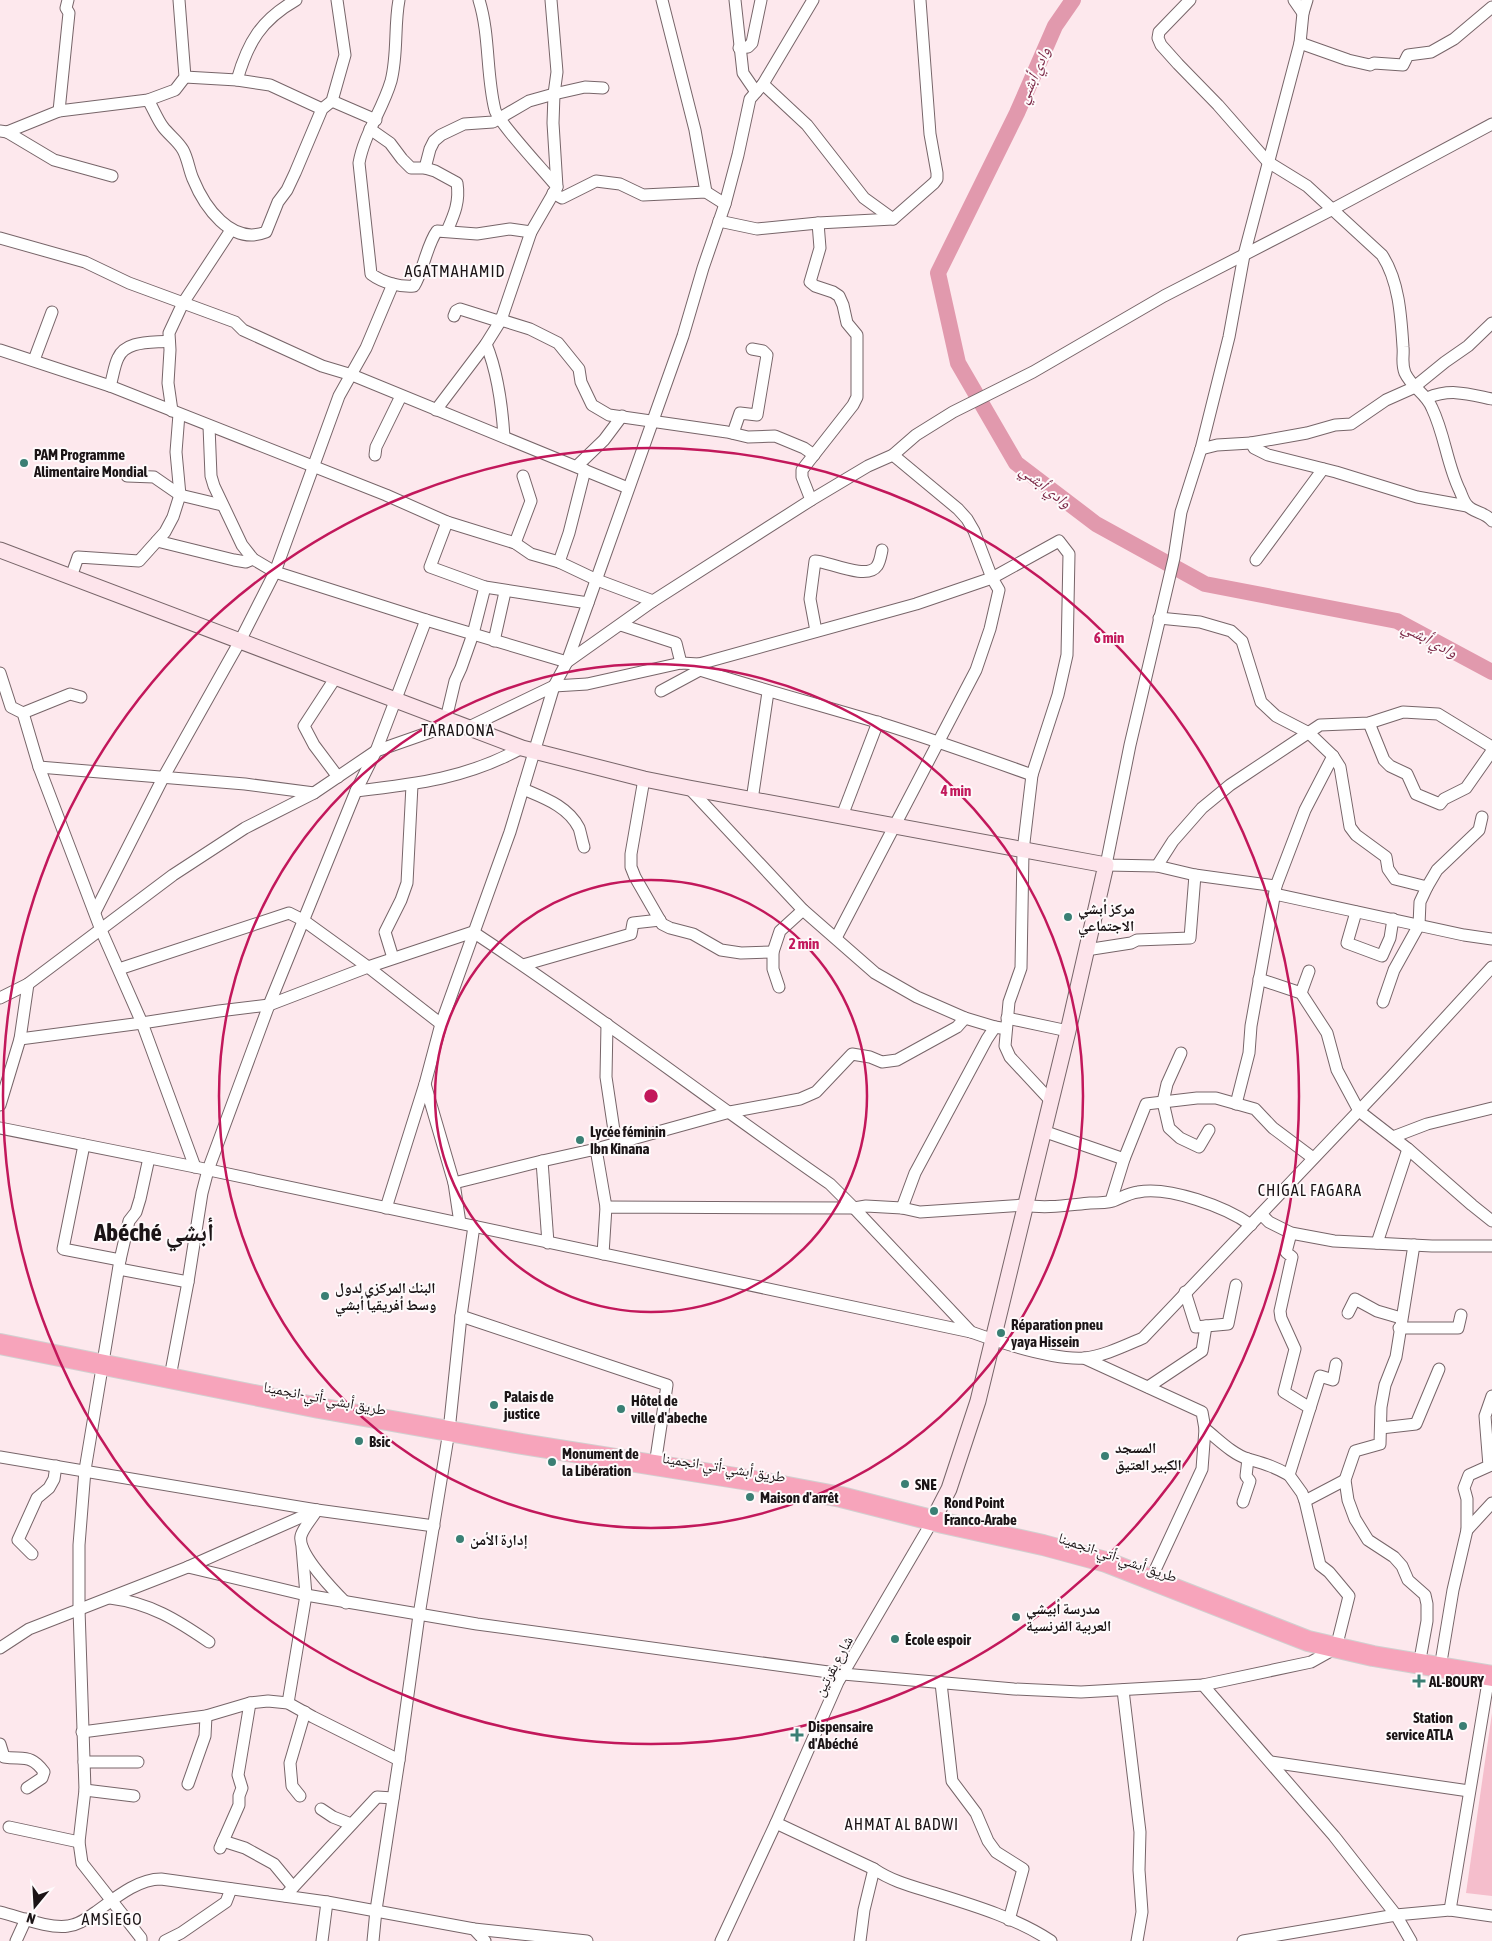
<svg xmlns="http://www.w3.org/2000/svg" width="1492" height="1941" font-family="'Asap Condensed','Noto Naskh Arabic',sans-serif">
	<rect width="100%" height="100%" fill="#fde8ed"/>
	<!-- green -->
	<path fill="#f5becc" d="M1492,1713v183l-26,-3z"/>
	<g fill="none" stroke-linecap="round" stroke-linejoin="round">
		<!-- river -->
		<path stroke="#e199ad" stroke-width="16" d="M1073,0l-18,26 -38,87 -79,160 20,90 58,100 80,61 109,60 192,37 95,51"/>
		<!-- street casing -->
		<g stroke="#776569" stroke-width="13">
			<g id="street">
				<path d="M399,0c-5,26 -1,54 -8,81 -8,28 -27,53 -32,82l12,111c12,9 29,13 43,12 9,-14 13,-42 23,-55l40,3 33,-5 21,3"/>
				<path d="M479,0c11,35 7,74 16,110 3,12 51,63 62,77"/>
				<path d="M662,0l33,130 11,62"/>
				<path d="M735,0l8,73 13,19"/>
				<path d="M1190,0l-31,32 -1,6 3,7 17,19 40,41 50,57 39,24 75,69c17,26 19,61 21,92 1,9 -2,16 2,26 7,15 21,20 27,35 13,27 15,57 28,83 2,5 4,11 7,14 6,8 19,7 25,16"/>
				<path d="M1294,0l9,13"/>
				<path d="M1300,43l48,17 22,5 4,-2 29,2 5,-10 23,-3 23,-13 38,-32"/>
				<path d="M739,48l9,-1 4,-4 9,-43"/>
				<path d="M185,77l52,3 33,5 52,24"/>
				<path d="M237,80c11,-38 24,-60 59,-80"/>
				<path d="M763,84l44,41 57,73 29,21"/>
				<path d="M148,100c5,8 9,19 15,27 6,8 15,14 20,23 5,9 6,20 10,29 11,27 38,67 73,53l12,-30 9,-12 8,-17 27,-64 10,-8 13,-46 -8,-55"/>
				<path d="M332,101l44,19"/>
				<path d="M59,111l10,-98 -3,-5 2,-8"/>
				<path d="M370,129l20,14 12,16 9,9h14l10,3 22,12c3,19 -3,32 -10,48"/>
				<path d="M0,131l7,1 52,-21 89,-11 27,-10 10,-13 -6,-77"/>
				<path d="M7,132l47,28 58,16"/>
				<path d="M425,168l5,-19 4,-8 7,-6 23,-11 29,-2 36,-21 25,-7 31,-7 18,1"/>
				<path d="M553,193l9,5 34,-17 24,3 23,11 63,-3 19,12"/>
				<path d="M719,221l38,8 61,-6 75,-4 41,-36 3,-4v-6l-7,-39 -10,-134"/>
				<path d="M0,238l85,24 44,21 106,39 8,8 79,36 30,9 276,113"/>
				<path d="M454,316l2,-5 4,-2 35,11h6l29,9 28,14 21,26 2,13 11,23 17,10 118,17 21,5 27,-1 29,12 10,7"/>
				<path d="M486,344c12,29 16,61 18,93"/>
				<path d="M0,350l110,36 276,109 61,27 68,21 16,11 28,8 38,18 56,21"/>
				<path d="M34,360l18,-48"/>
				<path d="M110,386c3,-9 4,-20 8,-28 8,-18 34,-15 51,-17"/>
				<path d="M1427,398c24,-10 41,-4 65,1"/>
				<path d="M436,410l50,-66 15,-24 30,-88 26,-45 -4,-64 1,-29 3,-22 -6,-72"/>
				<path d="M172,411l-4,-28 2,-33 -1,-17 14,-30 48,-73"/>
				<path d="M209,426l2,50 3,10 28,59 11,14 22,13 151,48 141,42 86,-61 158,-101 57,-34 25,-11 23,-20 37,-23 80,-40 131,-76 169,-87 159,-85"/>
				<path d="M733,433l7,-20 17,2 10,-60 -4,-4 -11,-2"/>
				<path d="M1251,443l56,-10 28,-8 16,-1 35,-24 27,-12 32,-26 23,-16 24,-23"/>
				<path d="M1201,449l16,-4 34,-2 3,5 14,7 68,17 81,25 50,9"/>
				<path d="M375,455l1,-8 25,-51"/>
				<path d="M577,466l27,-26 18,-24"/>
				<path d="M127,476l27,1 26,18 42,10"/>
				<path d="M811,500l-9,-23v-7l51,-65 4,-8v-62l-10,-12 -4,-18 -4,-9 -6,-4 -18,-6 -5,-4 10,-34 -2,-25"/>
				<path d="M447,522l-17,45 55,20 103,16"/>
				<path d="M157,541l77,19 12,2 7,-3"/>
				<path d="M515,543l16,-42 -8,-25"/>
				<path d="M1256,560l67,-91"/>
				<path d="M559,562l10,-29 16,-63"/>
				<path d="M71,577l7,-20 61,4 26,-29 8,-15 7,-22 -4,-43 3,-38"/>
				<path d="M1159,618l41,4 31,9 11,10 19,61 15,14 33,17 24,23 7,11 10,60 6,8 30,22 2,12 7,10 32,8"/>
				<path d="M621,625l55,18 5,20"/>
				<path d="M816,631l-6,-32 5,-38c12,0 52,20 62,5 3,-4 4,-11 5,-16"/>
				<path d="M494,641l11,-49"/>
				<path d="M699,664l1,6c60,19 120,35 180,53 51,16 102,34 152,52"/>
				<path d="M0,673l11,34 12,6 16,54 62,163 41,93 53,144"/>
				<path d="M336,677l-32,49 10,19 24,32"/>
				<path d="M661,691l39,-21"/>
				<path d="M23,713l47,-19 11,3"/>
				<path d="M446,719l9,-38 6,-13 12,-34 12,-47"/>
				<path d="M1369,723l15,37 6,6 17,8 9,20 24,10 4,-5 22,-11 26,-37"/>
				<path d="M469,727l85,-41 33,-2 94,-21 18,1 217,-60 76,-26 67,-37 10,13 -2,101 -9,40 -26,80 -9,76 -2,117 -12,34 -4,44 5,11 40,43"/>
				<path d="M39,767l206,17 69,9"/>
				<path d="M644,779l-13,75v13l4,10 27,47 8,4 23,6 28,16 20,3 32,-1"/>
				<path d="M689,788l114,122 72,63 42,24 48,21 30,9"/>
				<path d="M523,789c21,9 45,17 56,39 2,6 3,13 5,19"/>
				<path d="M356,791c62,-7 111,-13 166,-43"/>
				<path d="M752,800l16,-108"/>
				<path d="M842,816l36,-94"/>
				<path d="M1157,866l16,-25 29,-33 28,-23 90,-60 49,-2 34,-11 35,2 54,33"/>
				<path d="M1276,886l-81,-11 -38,-9 -51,-1 24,-120 44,-187 7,-46 20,-63 28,-112 15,-82 56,-212 3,-30 4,-13"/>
				<path d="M1275,894l189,41 28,4"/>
				<path d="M95,912l68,-134 77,-137 35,-69 64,-176 27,-48 27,-64"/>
				<path d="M1356,912l-9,31 35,13 8,-18 3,-19"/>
				<path d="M836,938l140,-268 14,-41 9,-39 -7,-12 -18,-47 -7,-12 -9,-10 -65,-54"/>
				<path d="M1086,950l45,-7 6,-3 53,-2 5,-63"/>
				<path d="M393,958l-8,-26 16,-32 6,-17 5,-98"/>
				<path d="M523,965l108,-31 2,-11 27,-3"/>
				<path d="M119,969l170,-56 14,7 65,47 73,57"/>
				<path d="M1259,979l42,14 26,40 10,37 22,41 49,38 64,56 20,16"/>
				<path d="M779,987l-6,-18v-17l7,-21 23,-21"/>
				<path d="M1301,993l8,-22"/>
				<path d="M0,998l28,-14 145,-109 72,-47 69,-35 62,-42 80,-28"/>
				<path d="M1383,1002l11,-32 25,-45 1,-23 7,-15 10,-17 42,-40 3,-13"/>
				<path d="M1007,1018l61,13"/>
				<path d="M607,1024l-1,53 10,67"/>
				<path d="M20,1039l122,-16 77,-12 50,-6 99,-38 105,-35c122,80 237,169 357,252l24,24 117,124c28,10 83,28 113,26 20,-2 40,-12 59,-20l248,-261 101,-110"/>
				<path d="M1181,1053l-14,31 -4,18 6,26 11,10 19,9 10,-17"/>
				<path d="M425,1084l29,99 6,40"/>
				<path d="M1236,1104l13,-51 2,-27 25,-140 29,-76 28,-54"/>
				<path d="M0,1105l20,-66 8,-55"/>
				<path d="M0,1128l195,39 776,165"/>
				<path d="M1043,1131l81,28"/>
				<path d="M1393,1137l34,-13 65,-16"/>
				<path d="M84,1145l-21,104 57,11"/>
				<path d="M596,1149l10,58"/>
				<path d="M542,1161l6,82"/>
				<path d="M454,1183l88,-22 54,-12 134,-37 70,-13 16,-7 36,-38 18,3 12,5 15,-2 60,-33 8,-9"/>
				<path d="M1111,1201l13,-42 22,-55 51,-6h19l39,11 18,19 40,30"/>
				<path d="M386,1208l39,-124 16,-60 69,-192 44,-146 13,-24 21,-59 95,-267 20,-68 22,-64 13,-49 12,-56 13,-15 50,-84"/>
				<path d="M902,1208l13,-35 72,-134 8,-12 6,1"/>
				<path d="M1261,1214l8,8 22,11 43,8 98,5h60"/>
				<path d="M1377,1243l31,-94"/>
				<path d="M1414,1245l-18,112 -11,28 -4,22 -1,37 -25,7 -10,29 3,20 7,19 13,21 26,17 8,9 6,14 17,15 2,9v17l-6,33"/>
				<path d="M603,1254l3,-47 248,1 12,-2 36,2 18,4 104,-7c22,4 44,0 66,-2 7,0 16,0 23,-2 8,-3 16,-8 25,-9 31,-6 88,15 113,33"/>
				<path d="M119,1269l69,13"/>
				<path d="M1348,1313l7,-14 22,12 24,7"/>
				<path d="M461,1316l206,69 -12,80"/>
				<path d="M1206,1326l22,-2 8,-39"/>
				<path d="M1399,1328h59l3,-13"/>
				<path d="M1084,1358l118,54 3,17c13,10 27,25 43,30 17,5 25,7 41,16"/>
				<path d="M170,1377l18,-95 14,-89 6,-23 61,-165 87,-214 20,-40 50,-131"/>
				<path d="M1148,1387l54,-36 4,-25 -10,1 -11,-35"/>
				<path d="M1310,1408l10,-32 13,4 3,-16"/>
				<path d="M1381,1428l35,-4 23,-55"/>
				<path d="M0,1457l317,53 117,16"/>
				<path d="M1305,1501l40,-21"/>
				<path d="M1243,1502l7,-21 -4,-5 2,-17"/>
				<path d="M317,1510c-4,7 -14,18 -16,26 -4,17 33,55 45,67"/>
				<path d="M1467,1530l25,-27"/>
				<path d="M32,1554l-14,-14 19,-42 12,-10 5,-9 2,-13"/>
				<path d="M188,1567l118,28 171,29 366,50 171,15 67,3 122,-7 108,-23 25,-14 13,-52 -20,-24 -9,-7 -15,-64 -3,-8 -13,-18 21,-67 -26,-16 11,-43 -14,-31 -1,-7 12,-54 -6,-5 5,-19"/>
				<path d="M1156,1568l46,-99 3,-40"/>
				<path d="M110,1598c40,5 67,22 99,44"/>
				<path d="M0,1648l29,-19 159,-62 129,-57"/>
				<path d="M1442,1656l11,-66 14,-60v-31l-3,-11 5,-13 20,-9 -4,-50 7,-20"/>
				<path d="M941,1683l11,98 24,32 12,28 8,11 27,17 -14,51"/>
				<path d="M1203,1685l131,151 62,79 15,26"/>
				<path d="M1123,1690l17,142 -1,38 3,42 -5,29"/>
				<path d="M288,1703l18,-108 -4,-48"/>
				<path d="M82,1732l124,-16 44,-13 18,-2 20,2 25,14 86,43"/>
				<path d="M0,1744l4,13c20,3 27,-3 40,15l-2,6 -15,10"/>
				<path d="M84,1762h54"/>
				<path d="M1271,1762l198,29"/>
				<path d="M188,1784l17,-48 1,-20"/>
				<path d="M85,1790l49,6"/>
				<path d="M300,1796l-8,-10 -2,-23 15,-51"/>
				<path d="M321,1809l12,8 18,7"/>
				<path d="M776,1823l98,46c19,13 41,18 63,25 39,12 81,25 114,47"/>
				<path d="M9,1827l70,15"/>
				<path d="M223,1841l22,7 29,16 19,23"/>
				<path d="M220,1848l19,-43v-9l3,-8 -4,-13 12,-72"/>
				<path d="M285,1896l92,-99 16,1"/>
				<path d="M1450,1910l39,-234"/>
				<path d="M0,1912c20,5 49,17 68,14 11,-1 19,-8 28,-14 18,-13 41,-33 65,-33l166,23 147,27 113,12"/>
				<path d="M474,1929l11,12"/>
				<path d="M16,1941l10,-22"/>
				<path d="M141,1941v-3l-59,-75 -3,-21 6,-52 -6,-181v-64l6,-75 35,-210 9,-39 7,-9 4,-13 9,-41"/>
				<path d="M165,1941l16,-8 45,-31 5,-13"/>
				<path d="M322,1941l5,-39"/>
				<path d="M373,1941l3,-31 23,-150 20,-145 30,-184 12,-115 13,-90"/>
				<path d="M721,1941l55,-118 62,-141 95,-162"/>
				<path d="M860,1941l4,-31 10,-41"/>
				<path d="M1243,1941l153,-26 54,-5 42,6"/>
			</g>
		</g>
		<!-- secondary casing -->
		<g stroke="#776569" stroke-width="17">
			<path id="secondary" d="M0,550l522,198 122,31 45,9 417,77 -38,166 -90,370 -29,88 -16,31"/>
		</g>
		<!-- highway casing -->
		<g stroke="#d1d0d0" stroke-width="22">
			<path id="highway" d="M0,1344l319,64 203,36 239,38 80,15 102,26 100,22 63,17 202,79 65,15 119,20"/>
		</g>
		<!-- street -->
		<use href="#street" stroke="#fff" stroke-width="11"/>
		<!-- secondary -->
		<use href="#secondary" stroke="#fde4eb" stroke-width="15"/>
		<!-- highway -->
		<use href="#highway" stroke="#f7a4bb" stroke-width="20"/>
	</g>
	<!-- distance rings -->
	<g fill="none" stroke="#c2185b" stroke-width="2.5">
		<circle cx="651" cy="1096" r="216"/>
		<circle cx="651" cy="1096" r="432"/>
		<circle cx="651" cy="1096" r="648"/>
	</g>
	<!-- markers -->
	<g fill="#3a7f74" stroke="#fefafb" stroke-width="2">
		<circle cx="24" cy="463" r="5"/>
		<circle cx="1068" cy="917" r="5"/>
		<circle cx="580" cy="1140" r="5"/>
		<circle cx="325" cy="1296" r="5"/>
		<circle cx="1001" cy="1333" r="5"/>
		<circle cx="494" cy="1405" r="5"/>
		<circle cx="621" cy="1409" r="5"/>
		<circle cx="359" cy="1441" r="5"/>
		<circle cx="1105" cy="1456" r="5"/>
		<circle cx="552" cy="1462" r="5"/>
		<circle cx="905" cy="1484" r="5"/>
		<circle cx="750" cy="1497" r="5"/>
		<circle cx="934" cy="1511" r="5"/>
		<circle cx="460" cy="1539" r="5"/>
		<circle cx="1016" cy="1617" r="5"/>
		<circle cx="895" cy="1639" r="5"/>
		<path d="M1416.5 1673.5h5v5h5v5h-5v5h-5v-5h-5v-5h5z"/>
		<circle cx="1463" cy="1726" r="5"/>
		<path d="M794.5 1727.5h5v5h5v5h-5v5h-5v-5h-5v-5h5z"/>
	</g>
	<g text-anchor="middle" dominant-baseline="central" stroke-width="4" stroke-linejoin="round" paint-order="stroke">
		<!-- poi labels -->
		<g font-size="15" font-weight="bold" fill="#1b1416" stroke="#fefafb" text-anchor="start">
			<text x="34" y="454">PAM Programme<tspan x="34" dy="17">Alimentaire Mondial</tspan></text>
			<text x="1078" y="908">مركز أبشي<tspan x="1078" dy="17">الاجتماعي</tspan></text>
			<text x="590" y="1131">Lycée féminin<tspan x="590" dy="17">Ibn Kinana</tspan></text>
			<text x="335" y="1287">البنك المركزي لدول<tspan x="335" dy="17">وسط أفريقيا أبشي</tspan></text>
			<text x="1011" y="1324">Réparation pneu<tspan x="1011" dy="17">yaya Hissein</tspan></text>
			<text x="504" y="1396">Palais de<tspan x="504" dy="17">justice</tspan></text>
			<text x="631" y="1400">Hôtel de<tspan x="631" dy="17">ville d'abeche</tspan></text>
			<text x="369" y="1441">Bsic</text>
			<text x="1115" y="1447">المسجد<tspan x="1115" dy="17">الكبير العتيق</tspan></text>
			<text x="562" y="1453">Monument de<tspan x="562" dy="17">la Libération</tspan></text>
			<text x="915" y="1484">SNE</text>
			<text x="760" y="1497">Maison d'arrêt</text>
			<text x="944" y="1502">Rond Point<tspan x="944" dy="17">Franco-Arabe</tspan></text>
			<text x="470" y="1539">إدارة الأمن</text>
			<text x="1026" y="1608">مدرسة أبيشي<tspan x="1026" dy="17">العربية الفرنسية</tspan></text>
			<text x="905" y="1639">École espoir</text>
			<text x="1429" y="1681">AL-BOURY</text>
			<text x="1453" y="1717" text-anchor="end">Station<tspan x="1453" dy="17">service ATLA</tspan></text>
			<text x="808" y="1726">Dispensaire<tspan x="808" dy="17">d'Abéché</tspan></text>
		</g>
		<!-- street labels -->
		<g font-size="15" fill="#1b1416" stroke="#fefafb">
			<text transform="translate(325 1398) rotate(11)">طريق أبشي-أتي-انجمينا</text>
			<text transform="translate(724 1467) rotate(9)">طريق أبشي-أتي-انجمينا</text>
			<text transform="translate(1118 1557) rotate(19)">طريق أبشي-أتي-انجمينا</text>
			<text transform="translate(833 1666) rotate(-62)">شارع بقرتين</text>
		</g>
		<!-- water labels -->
		<g font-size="16" font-style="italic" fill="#7b2846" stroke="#fefafb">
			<text transform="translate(1033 75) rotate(-66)">وادي أبشي</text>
			<text transform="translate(1046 486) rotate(38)">وادي أبشي</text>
			<text transform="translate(1430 639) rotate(28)">وادي أبشي</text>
		</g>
		<!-- neighbourhood labels -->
		<g font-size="16" letter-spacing="1" fill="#1b1416" stroke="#fefafb">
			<text x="455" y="271">AGATMAHAMID</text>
			<text x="458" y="730">TARADONA</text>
			<text x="1310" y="1190">CHIGAL FAGARA</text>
			<text x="902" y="1824">AHMAT AL BADWI</text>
			<text x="112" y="1919">AMSIEGO</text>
		</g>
		<!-- town labels -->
		<g font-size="25" font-weight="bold" fill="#1b1416" stroke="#fefafb">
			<text x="154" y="1232">Abéché أبشي</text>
		</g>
	</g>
	<circle cx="651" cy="1096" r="8" fill="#c2185b" stroke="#fefafb" stroke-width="2.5"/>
	<g font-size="15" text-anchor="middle" font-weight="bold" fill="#c2185b" stroke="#fefafb" stroke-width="4" stroke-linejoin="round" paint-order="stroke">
		<text x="1109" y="643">6 min</text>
		<text x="956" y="796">4 min</text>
		<text x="804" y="949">2 min</text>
	</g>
	<!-- north arrow -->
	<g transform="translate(35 1906) rotate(198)" stroke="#fefafb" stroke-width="4" paint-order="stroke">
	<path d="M0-4L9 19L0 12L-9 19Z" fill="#1b1416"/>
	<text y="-8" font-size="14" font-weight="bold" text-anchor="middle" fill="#1b1416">N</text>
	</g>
</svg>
